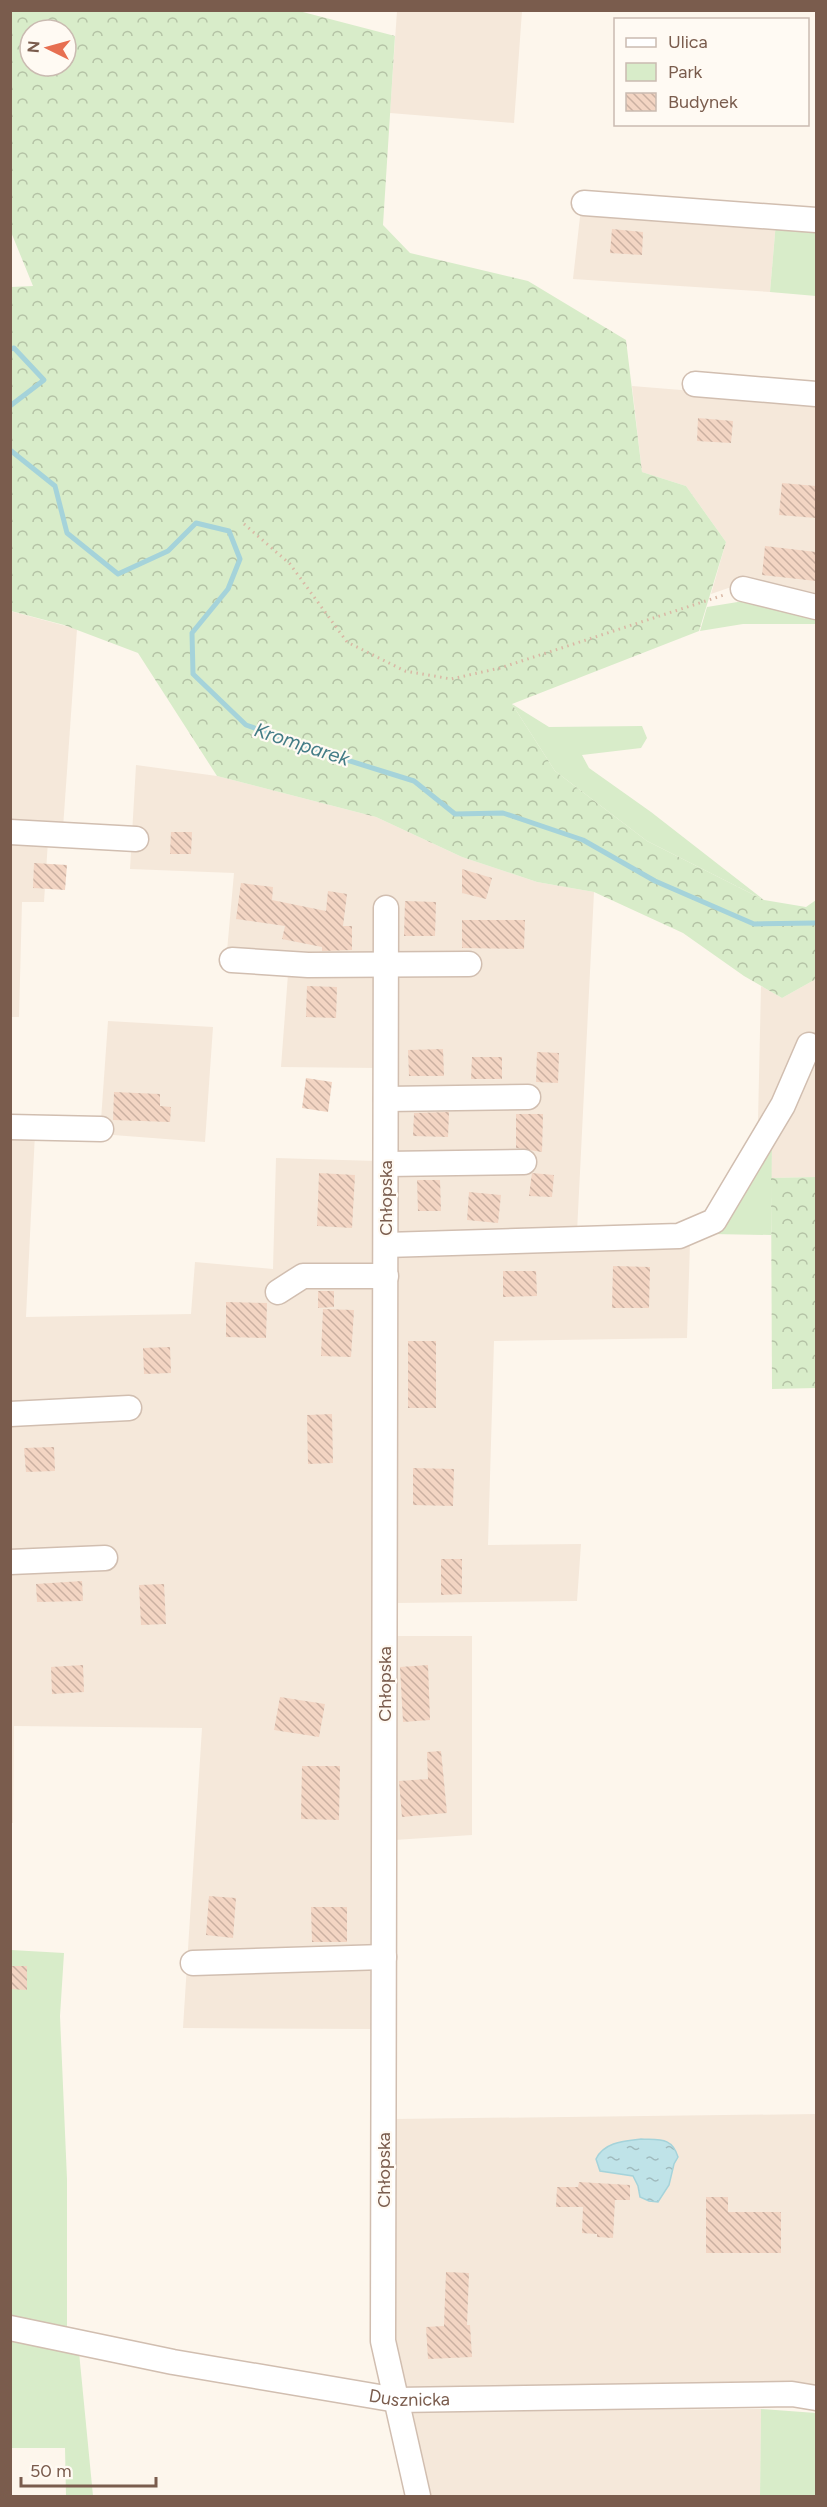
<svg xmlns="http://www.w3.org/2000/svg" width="827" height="2507" font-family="Figtree,sans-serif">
	<defs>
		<pattern id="forest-crowns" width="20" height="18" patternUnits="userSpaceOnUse" patternTransform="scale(1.5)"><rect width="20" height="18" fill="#d8ecc9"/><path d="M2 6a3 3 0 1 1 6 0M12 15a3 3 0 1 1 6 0" fill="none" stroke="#b4c2a5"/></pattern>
		<pattern id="water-ripples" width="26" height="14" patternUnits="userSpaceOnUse" patternTransform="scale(1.5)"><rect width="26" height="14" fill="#bfe3e8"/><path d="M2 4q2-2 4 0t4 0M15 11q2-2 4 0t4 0" fill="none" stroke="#a0bbbe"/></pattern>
		<pattern id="building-back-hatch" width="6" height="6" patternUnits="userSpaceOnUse" patternTransform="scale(1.5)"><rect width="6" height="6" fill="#f3d5c3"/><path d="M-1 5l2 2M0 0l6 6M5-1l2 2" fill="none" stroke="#cab0a1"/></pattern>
	</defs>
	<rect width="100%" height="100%" fill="#fdf6ec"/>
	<!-- residential -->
	<g fill="#f5e8da">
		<path d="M397,11h125l-8,112 -124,-10z"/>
		<path d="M581,208l195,14 -6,70 -197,-13z"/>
		<path d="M632,386l184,15v199l-73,-17 -32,11 15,-52 -40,-56 -44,-14z"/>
		<path d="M10,611l67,18 -14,199 -52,-2z"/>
		<path d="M136,765l81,11 159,41 86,40 75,25 57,10 -17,340 -183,6v-281l-167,-6 7,-78 -104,-4z"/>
		<path d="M11,839l37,2 -4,61h-22l-3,115h-8z"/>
		<path d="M288,974l91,1 -1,93 -97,-1z"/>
		<path d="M816,979v198l-45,1 1,-40 -14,-16 3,-136 21,12z"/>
		<path d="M108,1021l105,6 -8,115 -105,-8z"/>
		<path d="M11,1132l24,1 -9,184 165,-3 4,-52 78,7 3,-111 100,3 -5,868 -188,-1 19,-300 -188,-2 -1,97h-2z"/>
		<path d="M690,1243l-3,95 -193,3 -6,204 93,-1 -4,57 -182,2 1,-350z"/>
		<path d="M394,1636h78v199l-78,5z"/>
		<path d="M816,2114v272l-19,-4 -391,9 -13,-54v-218z"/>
		<path d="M761,2409l-1,87h-333l-18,-85z"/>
	</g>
	<!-- green -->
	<g fill="#d8ecc9">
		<path d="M776,222l40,3v71l-46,-4z"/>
		<path d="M756,599l60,17v8h-73l-43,7 7,-24z"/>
		<path d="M512,704l37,23 93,-1 5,12 -6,10 -59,7 7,13 62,44 113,88 -117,-59 -92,-70z"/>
		<path d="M772,1138l-1,97 -59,-1z"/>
		<path d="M11,1950l53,3 -4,63 7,163v151l-56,-13z"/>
		<path d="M10,2338l69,14 14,144h-27l-1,-48h-54z"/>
		<path d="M761,2409l55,4v83h-56z"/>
	</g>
	<!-- forest -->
	<g fill="url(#forest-crowns)" fill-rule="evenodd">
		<path d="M11,10l288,1 96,25 -12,189 27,28 118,28 98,59 16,132 44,14 40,56 -27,89 -187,73 43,67 92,70 117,59 42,7 10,-7v79l-34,19 -38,-22 -61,-43 -89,-41 -57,-10 -75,-25 -86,-40 -159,-41 -79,-123 -74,-28 -53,-14v-324l22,-1 -22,-54zM30,30h36v36h-36z"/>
		<path d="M816,1177v211l-44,1 -1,-211z"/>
	</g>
	<!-- water -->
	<path fill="url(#water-ripples)" stroke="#a5d3da" stroke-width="1.5" d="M641,2139c19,1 31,-2 37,18l-4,7 -5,21 -11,17 -9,-1 -9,-4 -2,-11 -5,-10 -33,-5 -4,-12c8,-17 28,-18 45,-20z"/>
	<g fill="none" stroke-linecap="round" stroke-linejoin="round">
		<!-- stream -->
		<g stroke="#a5d3da" stroke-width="5">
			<path d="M10,349l4,-1 30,32 -34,26"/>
			<path d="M10,450l45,36 12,47 51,41 50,-23 28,-28 33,8 11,28 -12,30 -36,44 1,41 53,51 88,31 80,25 41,33 48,-1 80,27 72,41 99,43 62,-1"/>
		</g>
	</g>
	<!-- building -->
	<g fill="url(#building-back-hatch)">
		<path d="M612,229l31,3 -1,23 -32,-2z"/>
		<path d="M698,418l35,3 -2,22 -34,-2z"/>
		<path d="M782,483l34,3v32l-37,-3z"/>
		<path d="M765,546l51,6v29l-54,-6z"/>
		<path d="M171,832h21l-1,22h-21z"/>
		<path d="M34,863l33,2 -2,25 -32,-2z"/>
		<path d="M462,869l30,9 -6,21 -24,-6z"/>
		<path d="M241,883l32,4 -1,13 54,11 2,-20 19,3 -4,32h9v24l-30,1v-4l-40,-8 3,-13 -49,-7z"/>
		<path d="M405,901l31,1 -1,34h-31z"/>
		<path d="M462,920h63l-1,29 -62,-1z"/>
		<path d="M307,986l30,1 -1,31 -30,-1z"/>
		<path d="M443,1049l1,27h-35l-1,-26z"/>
		<path d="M537,1052l22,1 -1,30 -22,-1z"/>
		<path d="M472,1057h30v22h-31z"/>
		<path d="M306,1078l26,4 -4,30 -26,-4z"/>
		<path d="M114,1092l46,2v12l11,1 -1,15 -57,-2z"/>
		<path d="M449,1112l-1,25 -35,-1 1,-23z"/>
		<path d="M516,1114h27l-1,38 -26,-4z"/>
		<path d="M319,1173l36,2 -3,53 -35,-2z"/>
		<path d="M532,1173l22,2 -2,22 -23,-1z"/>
		<path d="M417,1180h23l1,31h-23z"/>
		<path d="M469,1192l32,3 -3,28 -31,-3z"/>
		<path d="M613,1266l37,1 -1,41h-37z"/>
		<path d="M503,1271h33l1,25 -34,1z"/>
		<path d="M318,1291h16v16l-16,1z"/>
		<path d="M226,1302l41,1 -1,35 -40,-1z"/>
		<path d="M323,1309l31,1 -3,47 -30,-1z"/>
		<rect x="408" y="1341" width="28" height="67"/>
		<path d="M170,1347l1,26 -27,1 -1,-26z"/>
		<path d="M332,1414l1,49 -25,1 -1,-49z"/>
		<path d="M54,1447l1,24 -29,1 -2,-24z"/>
		<path d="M413,1468l41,1 -1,37 -40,-1z"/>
		<path d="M441,1559h21v35l-21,1z"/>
		<path d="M82,1581l1,20 -46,1 -1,-18z"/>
		<path d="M164,1584l2,40 -25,1 -2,-40z"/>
		<path d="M83,1665l1,27 -32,2 -1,-27z"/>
		<path d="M428,1665l2,55 -27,2 -3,-55z"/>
		<path d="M280,1697l45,7 -6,33 -45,-7z"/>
		<path d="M441,1751l6,62 -45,4 -3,-36 29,-2 -1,-27z"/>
		<path d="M302,1766h38l-1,54 -38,-1z"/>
		<path d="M209,1896l27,2 -3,40 -27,-3z"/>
		<path d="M311,1907h36v35h-35z"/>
		<path d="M10,1966h17v24l-17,-1z"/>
		<path d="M579,2182l51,3v15h-15l-2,38 -16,-1v-3l-15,-1 1,-26h-27l1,-20h21z"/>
		<path d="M706,2197h22v15h53v41h-75z"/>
		<path d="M446,2272l23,1 -2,52h3l2,32 -44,2 -2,-32 18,-1z"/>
	</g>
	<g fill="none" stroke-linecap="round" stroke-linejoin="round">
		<!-- minor casing -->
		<g stroke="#d1beb0" stroke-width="27">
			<g id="minor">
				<path d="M584,203l232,17"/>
				<path d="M695,384l121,10"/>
				<path d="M743,589l73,18"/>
				<path d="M10,832l126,7"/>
				<path d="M386,908l-3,1433 35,155"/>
				<path d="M232,960l76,5 161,-1"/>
				<path d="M386,1099l142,-2"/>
				<path d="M10,1127l91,2"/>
				<path d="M386,1164l138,-2"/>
				<path d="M386,1245l293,-9 35,-15 69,-116 26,-60"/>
				<path d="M278,1292l25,-16h83"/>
				<path d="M10,1414l119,-6"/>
				<path d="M10,1562l95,-4"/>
				<path d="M193,1963l191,-6"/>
				<path id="s1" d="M10,2328l163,34 224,38 395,-6 24,4"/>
			</g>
		</g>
		<!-- path -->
		<path stroke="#d9b8a5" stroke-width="3" stroke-dasharray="1.5 4.5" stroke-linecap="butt" d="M244,524l46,40 57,78 58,29 46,8 49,-11 224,-73"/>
		<!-- minor -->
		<use href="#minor" stroke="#fff" stroke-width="24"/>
	</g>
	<g text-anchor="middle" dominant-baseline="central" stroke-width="4.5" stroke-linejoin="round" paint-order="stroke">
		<!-- street labels -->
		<g font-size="18" fill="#7a5c4d" stroke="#fffaf3">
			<text transform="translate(386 1198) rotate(-90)">Chłopska</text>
			<text transform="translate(385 1684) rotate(-90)">Chłopska</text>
			<text transform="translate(384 2170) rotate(-90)">Chłopska</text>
			<text stroke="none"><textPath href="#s1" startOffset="406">Dusznicka</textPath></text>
		</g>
		<!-- water labels -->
		<g font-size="20" font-style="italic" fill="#437c86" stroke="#fffaf3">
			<text transform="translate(302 744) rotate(18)">Kromparek</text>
		</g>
	</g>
	<!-- border -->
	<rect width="827" height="2507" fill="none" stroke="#7a5c4d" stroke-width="24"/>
	<!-- legend -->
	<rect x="614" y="18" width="195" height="108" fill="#fffaf3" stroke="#cabbb1" stroke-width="1.5"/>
	<rect x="626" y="38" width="30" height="9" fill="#ffffff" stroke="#cabbb1" stroke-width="1.5"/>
	<text x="668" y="48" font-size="18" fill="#7a5c4d">Ulica</text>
	<rect x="626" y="63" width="30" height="18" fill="#d8ecc9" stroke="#cabbb1" stroke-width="1.5"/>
	<text x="668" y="78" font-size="18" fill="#7a5c4d">Park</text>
	<rect x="626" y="93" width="30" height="18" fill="url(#building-back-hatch)" stroke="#cabbb1" stroke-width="1.5"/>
	<text x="668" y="108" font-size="18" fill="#7a5c4d">Budynek</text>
	<!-- north arrow -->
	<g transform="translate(48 48) rotate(275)"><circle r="28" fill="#fffaf3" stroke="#cabbb1" stroke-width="1.5"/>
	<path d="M0-4.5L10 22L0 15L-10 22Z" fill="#e76f51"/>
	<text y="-9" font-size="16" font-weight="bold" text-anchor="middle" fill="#7a5c4d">N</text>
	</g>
	<!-- scale -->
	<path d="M21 2477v9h135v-9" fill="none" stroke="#7a5c4d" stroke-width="3"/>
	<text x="30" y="2477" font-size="18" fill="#7a5c4d" stroke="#fffaf3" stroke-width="4.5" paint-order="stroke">50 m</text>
</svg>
